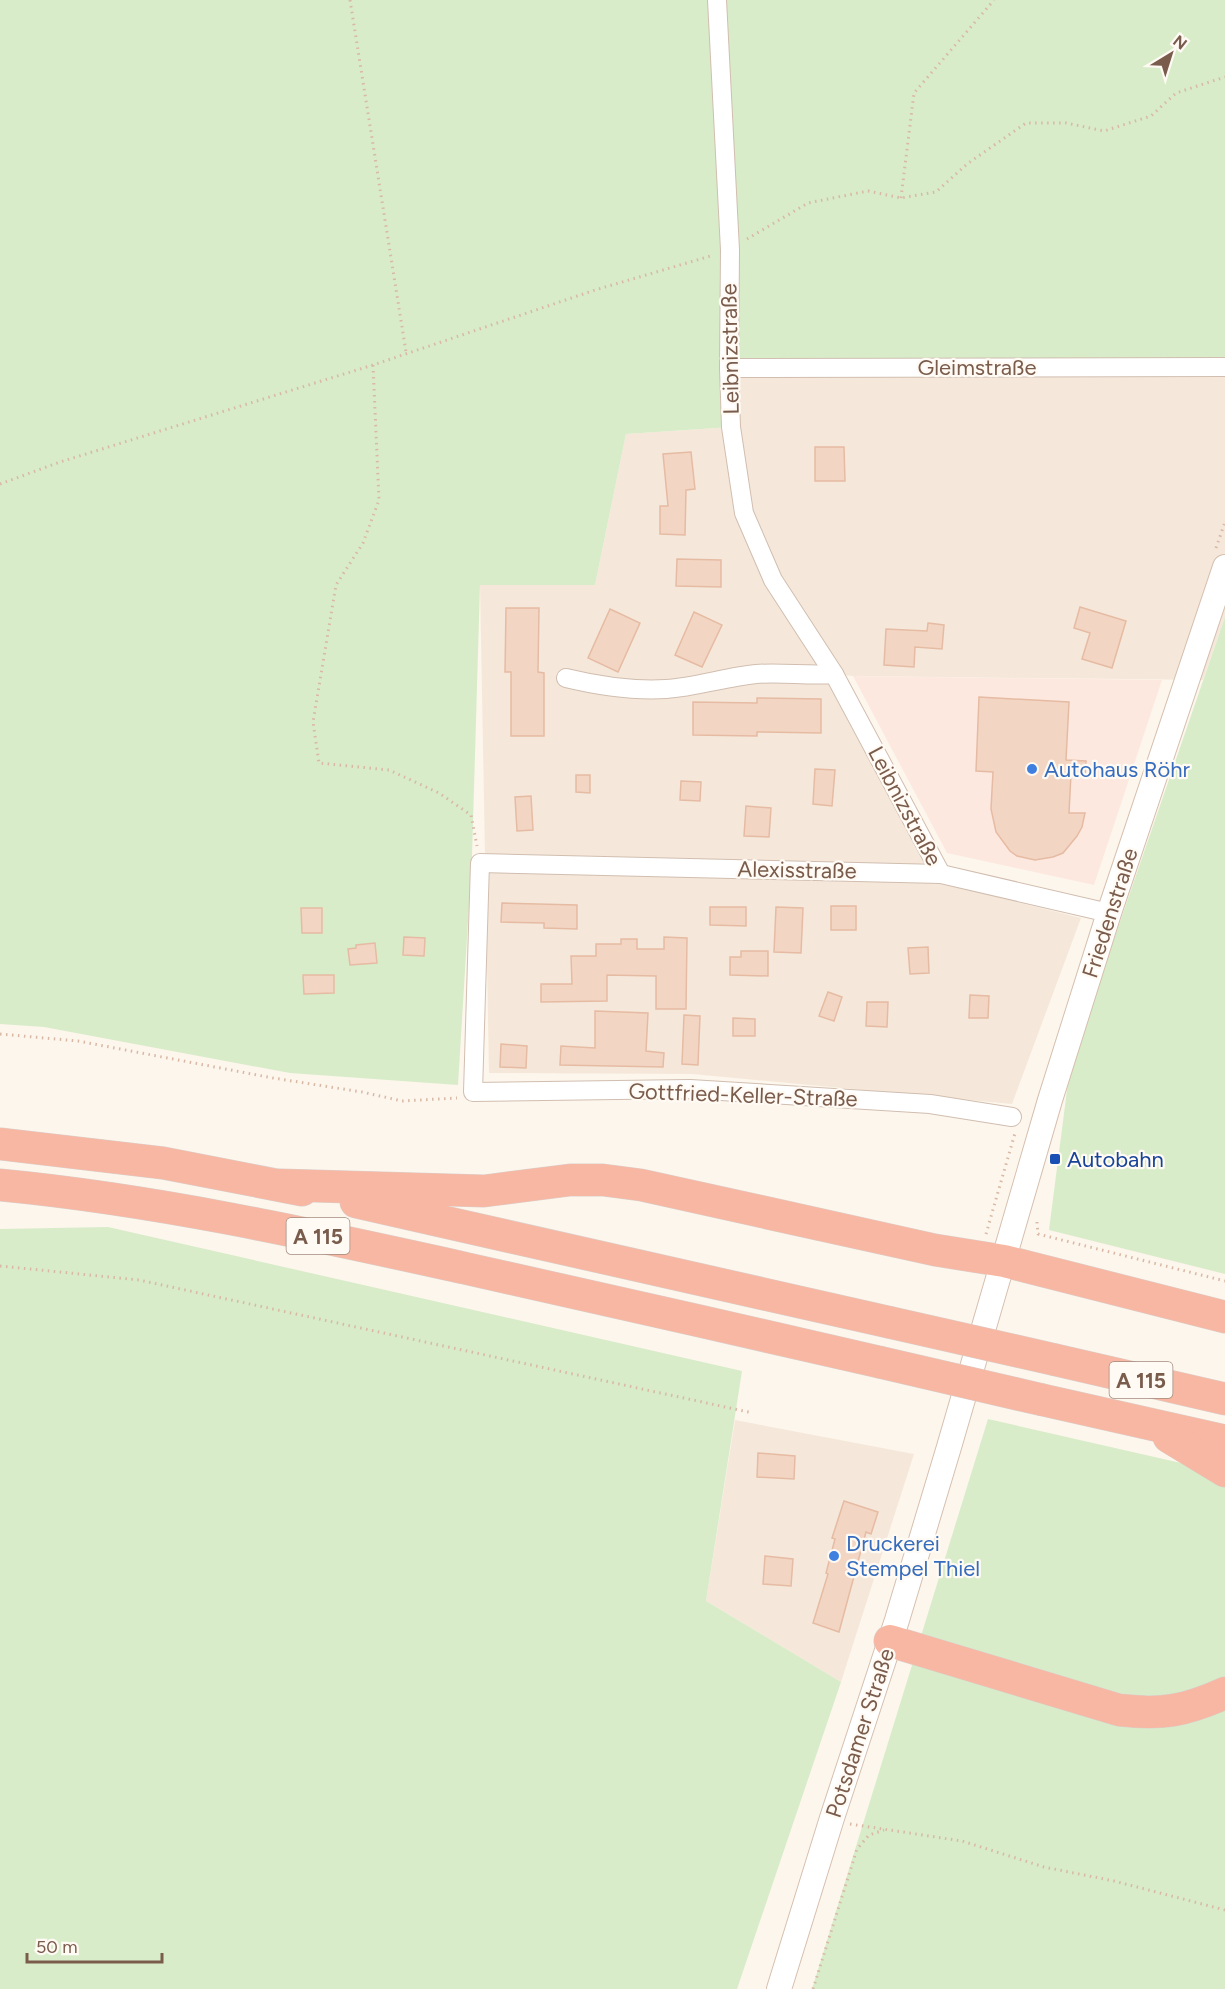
<svg xmlns="http://www.w3.org/2000/svg" width="1225" height="1989" font-family="Figtree,sans-serif">
	<rect width="100%" height="100%" fill="#fdf6ec"/>
	<!-- residential -->
	<g fill="#f5e8da">
		<path d="M1225,367v250l-22,63 -350,-4 -19,-2 -56,-85 155,292 148,37 -69,186 -320,-30 -203,-1 -9,-488h115l31,-151 105,-7 -2,-59z"/>
		<path d="M735,1420l179,34 -73,228 -135,-81z"/>
	</g>
	<!-- commercial -->
	<path fill="#fde8e0" d="M853,676l309,4 -68,205 -147,-32z"/>
	<!-- green -->
	<g fill="#d8ecc9">
		<path d="M0,0h1225v367l-495,1 1,59 -105,7 -31,151h-115l-8,271 -14,229 -168,-12 -246,-46 -44,-3z"/>
		<path d="M1225,617v657l-176,-44 21,-163z"/>
		<path d="M108,1227l634,144 -36,230 135,81 -104,307h-737v-760z"/>
		<path d="M988,1419l237,54v516h-413z"/>
	</g>
	<!-- building -->
	<g fill="#f3d5c3" stroke="#e6bba3" stroke-width="1.5">
		<path d="M815,447h29l1,34h-30z"/>
		<path d="M691,452l4,37 -9,1 -1,45 -25,-1v-28h8l-5,-52z"/>
		<path d="M677,559l44,1v27l-45,-1z"/>
		<path d="M1080,607l46,14 -14,47 -30,-9 8,-26 -16,-5z"/>
		<path d="M506,608h33l-1,64 6,1v63h-33v-64h-6z"/>
		<path d="M610,609l30,14 -22,49 -30,-14z"/>
		<path d="M694,612l28,13 -20,42 -27,-12z"/>
		<path d="M928,623l16,2 -2,24 -27,-2 -1,20 -30,-2 2,-36 41,2z"/>
		<path d="M979,697l90,5 -3,58 20,1 -1,14 -14,-1 -2,39h16l-3,14 -5,9 -14,17 -10,4 -18,3 -18,-4 -7,-5 -14,-19 -5,-23 2,-37 -17,-1z"/>
		<path d="M757,698l64,1v34l-64,-1v4l-64,-1v-33l64,1z"/>
		<path d="M815,769l20,1 -3,36 -19,-2z"/>
		<path d="M576,775h14v18l-14,-1z"/>
		<path d="M681,781l20,1 -1,19 -20,-1z"/>
		<path d="M531,796l2,34 -16,1 -2,-34z"/>
		<path d="M746,806l25,2 -2,29 -25,-1z"/>
		<path d="M502,903l75,2v24l-33,-1v-5l-43,-1z"/>
		<rect x="831" y="906" width="25" height="24"/>
		<path d="M710,907h36v19l-36,-1z"/>
		<path d="M776,907l27,1 -2,45 -27,-1z"/>
		<path d="M301,908h21v25h-20z"/>
		<path d="M404,937l21,1 -1,18 -21,-1z"/>
		<path d="M664,937l23,1 -1,71h-30v-33l-49,-1v26l-66,1v-18h31l-1,-28h25v-12h25v-5h16v10h27z"/>
		<path d="M375,943l2,20 -27,2 -2,-16 8,-1v-3z"/>
		<path d="M928,947l1,26 -19,1 -2,-26z"/>
		<path d="M741,951h27v25l-38,-1v-18h11z"/>
		<path d="M303,975h31v18l-30,1z"/>
		<path d="M828,992l14,5 -8,24 -15,-5z"/>
		<path d="M970,995l19,1 -1,22h-19z"/>
		<path d="M867,1002h21l-1,25 -21,-1z"/>
		<path d="M595,1011l53,2 -2,38 18,2 -1,14 -103,-2 1,-19 34,2z"/>
		<path d="M684,1015l16,1 -2,49 -16,-1z"/>
		<path d="M733,1018l22,1v17h-22z"/>
		<path d="M501,1044l26,2 -1,22 -26,-1z"/>
		<path d="M758,1453l37,3 -1,23 -37,-2z"/>
		<path d="M844,1501l34,11 -7,22 -5,-2 -27,100 -26,-9 15,-49 -2,-1 9,-34 -3,-1z"/>
		<path d="M765,1556l28,3 -2,27 -28,-2z"/>
	</g>
	<g fill="none" stroke-linecap="round" stroke-linejoin="round">
		<!-- street casing -->
		<g stroke="#d1beb0" stroke-width="20">
			<g id="street">
				<path d="M717,0l13,250 -1,118 2,59 13,86 29,67 61,94 107,200"/>
				<path d="M729,368l496,-1"/>
				<path d="M566,678c33,8 66,13 100,11 30,-2 60,-12 90,-15 26,-2 52,2 78,0"/>
				<path d="M1012,1117l-82,-13 -240,-15 -217,3 7,-229 461,11 168,39"/>
			</g>
		</g>
		<!-- secondary casing -->
		<g stroke="#d6c0b0" stroke-width="26">
			<path id="secondary" d="M779,1989l53,-171 65,-198 52,-173 101,-347 59,-187 116,-346"/>
		</g>
		<!-- highway casing -->
		<g stroke="#dad1cd" stroke-width="33">
			<g id="highway">
				<path d="M0,1144l163,19 139,27"/>
				<path d="M0,1185c157,15 310,49 464,83 138,31 277,62 415,94"/>
				<path d="M281,1185l203,6 86,-11h33l38,5 294,65 69,11 221,56"/>
				<path d="M356,1202l532,120"/>
				<path d="M1056,1360l169,39"/>
				<path d="M1043,1400l182,41"/>
				<path d="M1169,1437l56,34"/>
				<path d="M890,1641l229,69c43,5 66,1 106,-17"/>
			</g>
		</g>
		<!-- path -->
		<g stroke="#d9b8a5" stroke-width="3" stroke-dasharray="1.5 4.5" stroke-linecap="butt">
			<path d="M350,0l56,352"/>
			<path d="M901,198l13,-105 80,-93"/>
			<path d="M747,239l61,-36 60,-12 33,7 35,-6 31,-28 59,-41h40l38,8 47,-15 25,-23 49,-16"/>
			<path d="M373,365l6,135 -16,43 -27,42 -23,137 6,41 70,7 50,23 32,22 6,31"/>
			<path d="M0,484l60,-22 313,-97 222,-75 119,-35"/>
			<path d="M1216,548l9,-26"/>
			<path d="M0,1034l78,7 195,37 89,14 40,9 55,-3"/>
			<path d="M1037,1222l1,12 187,47"/>
			<path d="M986,1234l29,-101"/>
			<path d="M0,1266l139,14 614,133"/>
			<path d="M850,1824l112,17 82,26 70,14 111,29"/>
			<path d="M813,1989l44,-140 12,-14 15,-5"/>
		</g>
		<!-- street -->
		<use href="#street" stroke="#fff" stroke-width="18"/>
		<!-- secondary -->
		<use href="#secondary" stroke="#fff" stroke-width="24"/>
		<!-- highway -->
		<use href="#highway" stroke="#f7b7a3" stroke-width="32"/>
		<!-- highway-bridge casing -->
		<g stroke="#dad1cd" stroke-width="33" stroke-linecap="butt">
			<g id="highway-bridge">
				<path d="M888,1322l168,38"/>
				<path d="M879,1362l164,38"/>
			</g>
		</g>
		<!-- highway-bridge -->
		<use href="#highway-bridge" stroke="#f7b7a3" stroke-width="32"/>
	</g>
	<!-- markers -->
	<g fill="#3f7fe0" stroke="#fffaf3" stroke-width="2">
		<circle cx="1032" cy="769" r="6"/>
		<circle cx="834" cy="1556" r="6"/>
	</g>
	<rect fill="#1a4fb4" stroke="#fffaf3" stroke-width="2" x="1049" y="1153" width="12" height="12" rx="3"/>
	<g text-anchor="middle" dominant-baseline="central" stroke-width="4.5" stroke-linejoin="round" paint-order="stroke">
		<!-- shield labels -->
		<g fill="#fffaf3" stroke="#a28b7f" stroke-width="1.5">
			<rect x="286.5" y="1218" width="63" height="36" rx="4.5"/>
			<rect x="1109.5" y="1362" width="63" height="36" rx="4.5"/>
		</g>
		<g font-size="21" font-weight="bold" fill="#7a5c4d">
			<text x="318" y="1236">A 115</text>
			<text x="1141" y="1380">A 115</text>
		</g>
		<!-- street labels -->
		<g font-size="22" fill="#7a5c4d" stroke="#fffaf3">
			<text transform="translate(730 349) rotate(-91)">Leibnizstraße</text>
			<text x="977" y="367">Gleimstraße</text>
			<text transform="translate(905 806) rotate(62)">Leibnizstraße</text>
			<text transform="translate(797 870) rotate(1)">Alexisstraße</text>
			<text transform="translate(1110 913) rotate(-72)">Friedenstraße</text>
			<text transform="translate(743 1095) rotate(2)">Gottfried-Keller-Straße</text>
			<text transform="translate(860 1733) rotate(-72)">Potsdamer Straße</text>
		</g>
		<!-- shop labels -->
		<g font-size="22" fill="#366cbe" stroke="#fffaf3" text-anchor="start">
			<text x="1044" y="769">Autohaus Röhr</text>
			<text x="846" y="1543">Druckerei<tspan x="846" dy="25">Stempel Thiel</tspan></text>
		</g>
		<!-- transit labels -->
		<g font-size="22" fill="#164399" stroke="#fffaf3" text-anchor="start">
			<text x="1067" y="1159">Autobahn</text>
		</g>
	</g>
	<!-- north arrow -->
	<g transform="translate(1171 54) rotate(38)" stroke="#fffaf3" stroke-width="4.5" paint-order="stroke">
	<path d="M0-4.5L10 22L0 15L-10 22Z" fill="#7a5c4d"/>
	<text y="-9" font-size="16" font-weight="bold" text-anchor="middle" fill="#7a5c4d">N</text>
	</g>
	<!-- scale -->
	<path d="M27 1953v9h135v-9" fill="none" stroke="#7a5c4d" stroke-width="3"/>
	<text x="36" y="1953" font-size="18" fill="#7a5c4d" stroke="#fffaf3" stroke-width="4.5" paint-order="stroke">50 m</text>
</svg>
